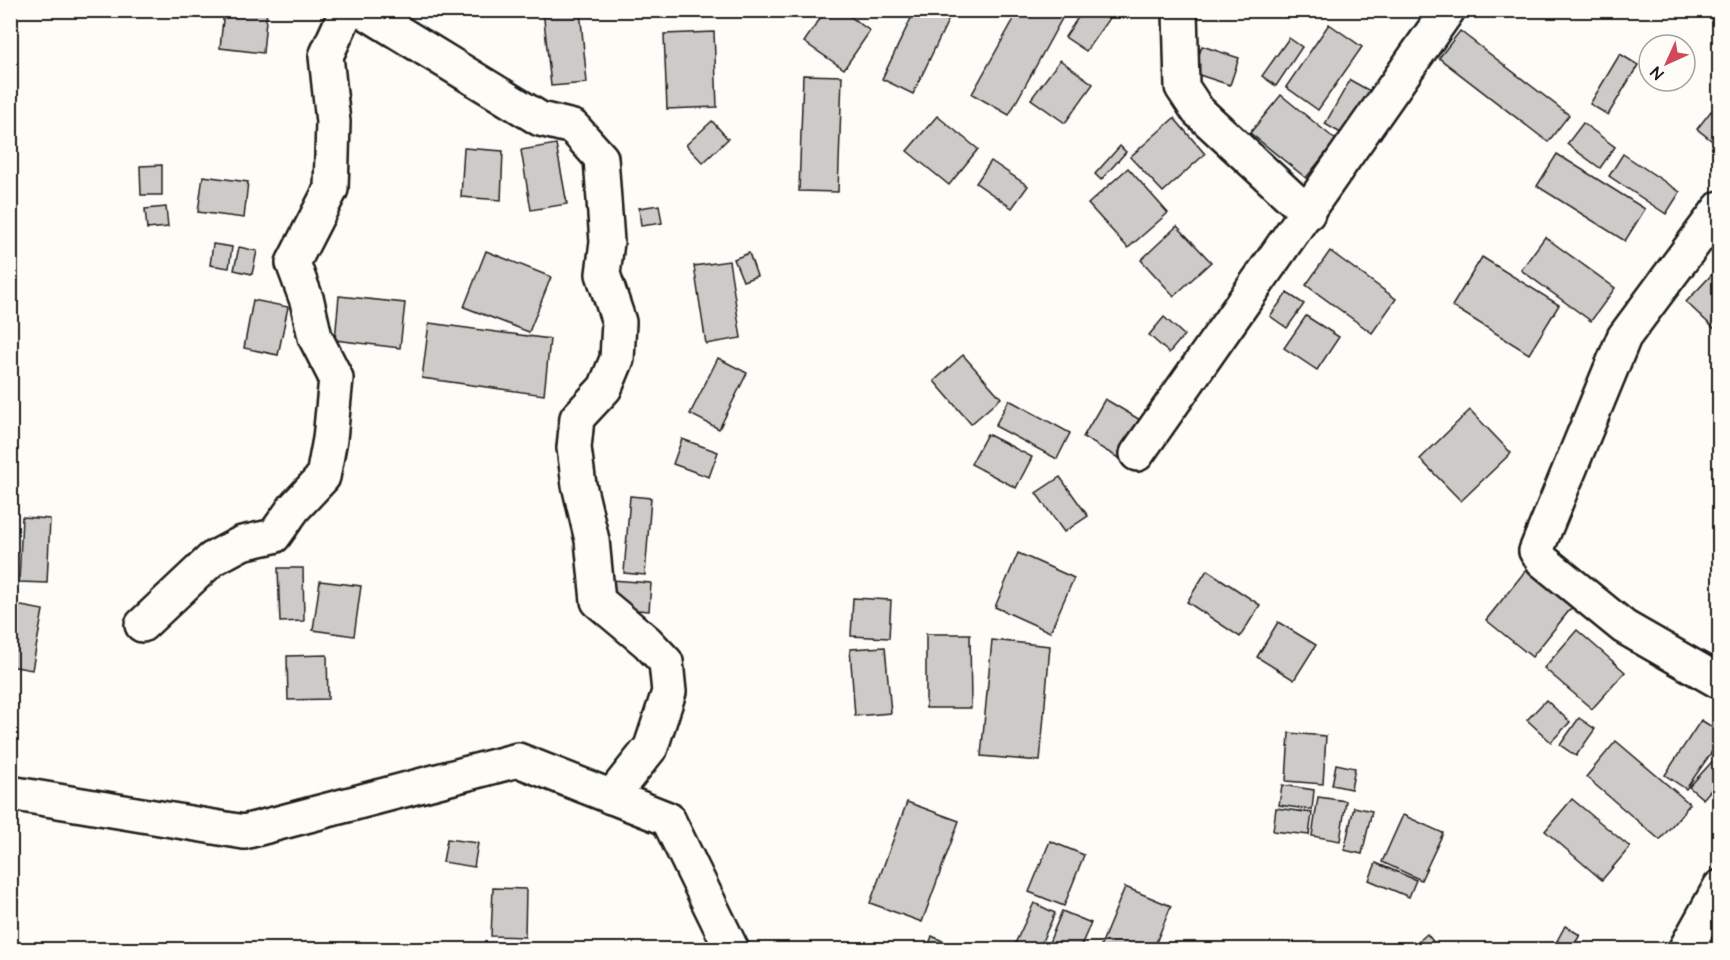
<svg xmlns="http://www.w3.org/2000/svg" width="1730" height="960" font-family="'Architects Daughter',sans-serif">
	<rect width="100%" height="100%" fill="#fdfcf7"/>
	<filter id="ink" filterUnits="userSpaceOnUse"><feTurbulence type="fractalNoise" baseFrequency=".0167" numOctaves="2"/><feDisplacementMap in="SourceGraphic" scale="12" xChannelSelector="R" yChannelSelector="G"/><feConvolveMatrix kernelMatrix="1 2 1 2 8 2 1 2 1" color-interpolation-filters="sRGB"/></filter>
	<g filter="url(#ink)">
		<!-- building -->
		<g fill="#cccbc8" stroke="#1c1c1c" stroke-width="1.5">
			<path d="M224,10h43l-4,43 -43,-5z"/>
			<path d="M543,10h37l7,73 -36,3z"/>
			<path d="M826,10h15l29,21 -26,38 -40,-27z"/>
			<path d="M915,10h38l-40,84 -31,-15z"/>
			<path d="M1019,10h42l4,3 -56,102 -37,-21z"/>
			<path d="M1083,10h18l9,7 -24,34 -21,-14z"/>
			<path d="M1329,24l33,23 -44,63 -32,-23z"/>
			<path d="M1460,31l109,84 -21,27 -109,-84z"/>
			<path d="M714,32l3,75 -50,2 -3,-75z"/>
			<path d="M1289,38l13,9 -26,39 -14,-10z"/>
			<path d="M1202,46l37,12 -9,27 -37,-12z"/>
			<path d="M1620,54l18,11 -30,50 -18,-11z"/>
			<path d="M1060,60l33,24 -28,39 -34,-24z"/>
			<path d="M803,75l39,1 -4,116 -39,-1z"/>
			<path d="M1350,80l20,11 -26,44 -19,-11z"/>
			<path d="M1281,95l55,45 -30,38 -56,-45z"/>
			<path d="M1711,111l9,7v29l-23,-18z"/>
			<path d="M937,116l41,33 -29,36 -42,-34z"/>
			<path d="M1174,118l31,36 -42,38 -33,-35z"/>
			<path d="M712,121l16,18 -25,24 -17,-18z"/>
			<path d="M1583,123l32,24 -15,21 -33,-24z"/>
			<path d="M556,144l11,60 -36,6 -10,-60z"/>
			<path d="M1120,146l6,6 -25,28 -6,-6z"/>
			<path d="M464,148l39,3 -2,49 -40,-3z"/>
			<path d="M1557,154l88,55 -20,32 -88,-55z"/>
			<path d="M1623,154l57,38 -14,22 -57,-38z"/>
			<path d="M991,161l37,25 -16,22 -36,-25z"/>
			<path d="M162,165v30h-21l-1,-29z"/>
			<path d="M1128,168l40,45 -40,35 -40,-44z"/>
			<path d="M203,176l45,6 -4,36 -46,-6z"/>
			<path d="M659,205l3,18 -21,3 -2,-18z"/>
			<path d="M166,207l2,20 -21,2 -2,-20z"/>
			<path d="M1177,226l34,36 -37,34 -33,-36z"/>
			<path d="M1545,237l70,51 -24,33 -70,-51z"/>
			<path d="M213,244l19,3 -3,21 -19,-3z"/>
			<path d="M239,247l18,4 -5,23 -18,-4z"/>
			<path d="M486,251l65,26 -22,55 -65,-25z"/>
			<path d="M1330,251l66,48 -24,34 -66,-48z"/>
			<path d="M749,253l8,23 -14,5 -9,-22z"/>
			<path d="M1482,257l77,48 -30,49 -77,-48z"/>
			<path d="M729,261l12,77 -35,6 -12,-78z"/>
			<path d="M1720,266v68l-34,-32z"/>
			<path d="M1287,293l17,11 -17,24 -17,-12z"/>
			<path d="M339,296l66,7 -5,45 -65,-8z"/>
			<path d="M253,300l35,7 -10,48 -34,-7z"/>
			<path d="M1306,316l33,21 -22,33 -33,-22z"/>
			<path d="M1164,317l20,18 -15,18 -20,-18z"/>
			<path d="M429,323l121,16 -6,56 -122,-17z"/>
			<path d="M963,355l38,43 -30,26 -37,-43z"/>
			<path d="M718,358l29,15 -28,56 -29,-15z"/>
			<path d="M1105,399l42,25 -22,38 -42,-25z"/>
			<path d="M1009,400l61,33 -13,26 -62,-33z"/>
			<path d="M1470,410l41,43 -50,48 -41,-42z"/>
			<path d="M987,434l45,23 -16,31 -45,-24z"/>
			<path d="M682,439l36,13 -9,25 -36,-13z"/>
			<path d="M1060,477l28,39 -24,16 -28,-39z"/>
			<path d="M630,496l21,2 -6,77 -21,-2z"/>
			<path d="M22,517l28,2 -3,64 -28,-1z"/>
			<path d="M1018,553l56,25 -24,54 -55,-25z"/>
			<path d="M278,568h25l1,53 -24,1z"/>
			<path d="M1207,570l53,35 -20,32 -53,-35z"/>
			<path d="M1526,570l46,37 -40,50 -46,-37z"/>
			<path d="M612,580l39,3 -2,28 -38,-3z"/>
			<path d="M320,581l41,5 -7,50 -41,-6z"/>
			<path d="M853,598l38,2 -2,38 -38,-2z"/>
			<path d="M16,605l27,5 -11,60 -22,-4v-33z"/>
			<path d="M1278,622l38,23 -22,35 -37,-23z"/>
			<path d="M1577,630l48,42 -33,37 -48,-41z"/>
			<path d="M926,634h44l1,74h-45z"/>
			<path d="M992,640l58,6 -10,115 -59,-5z"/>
			<path d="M885,647l6,66 -36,3 -5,-67z"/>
			<path d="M327,655l1,44 -40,1 -1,-44z"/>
			<path d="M1546,700l24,22 -19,20 -24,-22z"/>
			<path d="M1579,718l16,11 -19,27 -16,-11z"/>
			<path d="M1701,720l19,12v8l-34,49 -21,-14z"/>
			<path d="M1289,733l37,3 -3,48 -37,-3z"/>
			<path d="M1616,741l74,63 -30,36 -74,-63z"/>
			<path d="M1720,753v27l-17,19 -14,-12z"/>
			<path d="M1336,764l19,4 -4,21 -19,-4z"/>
			<path d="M1282,785l32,5 -2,20 -33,-5z"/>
			<path d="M1318,797l28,4 -6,40 -28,-5z"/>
			<path d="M1572,799l58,48 -28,33 -57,-49z"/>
			<path d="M907,802l52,19 -37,101 -52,-19z"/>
			<path d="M1354,807l18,4 -10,43 -18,-4z"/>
			<path d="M1276,808l36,5 -3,22 -36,-4z"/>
			<path d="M1403,815l40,18 -22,47 -39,-18z"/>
			<path d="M447,839l31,4 -4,24 -31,-5z"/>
			<path d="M1050,841l34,14 -20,51 -35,-14z"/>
			<path d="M1376,863l40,17 -7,17 -40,-17z"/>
			<path d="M1125,887l46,19 -18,44h-54z"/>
			<path d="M493,888l33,1 -1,48 -34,-1z"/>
			<path d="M1034,903l21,10 -17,37h-26z"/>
			<path d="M1062,911l29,12 -12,27h-33z"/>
			<path d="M1565,926l15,9 -9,15 -14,-9z"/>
			<path d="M1427,934l13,16h-31z"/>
			<path d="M932,936l19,9 -2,5h-22z"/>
		</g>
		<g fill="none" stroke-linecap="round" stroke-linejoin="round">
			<!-- street casing -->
			<g stroke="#1c1c1c" stroke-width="38">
				<g id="street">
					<path d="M362,10l178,109 33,8 28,31 6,84 -4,32 16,48 -2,37 -12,29 -28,30 -3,30 5,37 13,55 6,61 49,41 19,20 3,30 -18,55 -40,50"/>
					<path d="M1180,10l2,77 16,24 110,102"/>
					<path d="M1720,208l-96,129 -88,214 7,10 81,66 96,55"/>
					<path d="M1137,454l311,-444"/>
					<path d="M142,625l70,-66 30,-16 32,-7 20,-28 29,-31 7,-38 6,-61 -21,-41 -8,-36 -14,-38 38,-74 2,-67 -7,-66 21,-46"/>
					<path d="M10,793l234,39 274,-72 150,59 64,131"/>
					<path d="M1685,950l35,-63"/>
				</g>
			</g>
			<!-- street -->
			<use href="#street" stroke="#fdfcf7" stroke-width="33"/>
		</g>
	</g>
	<!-- margin -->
	<rect width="1730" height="960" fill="none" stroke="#fdfcf7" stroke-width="36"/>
	<rect x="18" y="18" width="1694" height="924" fill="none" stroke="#1c1c1c" stroke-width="2" filter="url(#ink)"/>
	<!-- north arrow -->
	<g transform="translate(1667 63) rotate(225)"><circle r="28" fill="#fdfcf7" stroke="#a3a29f" stroke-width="1.5"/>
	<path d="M0-4.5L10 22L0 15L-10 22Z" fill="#d1495b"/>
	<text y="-9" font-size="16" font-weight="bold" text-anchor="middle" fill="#1c1c1c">N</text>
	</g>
</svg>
